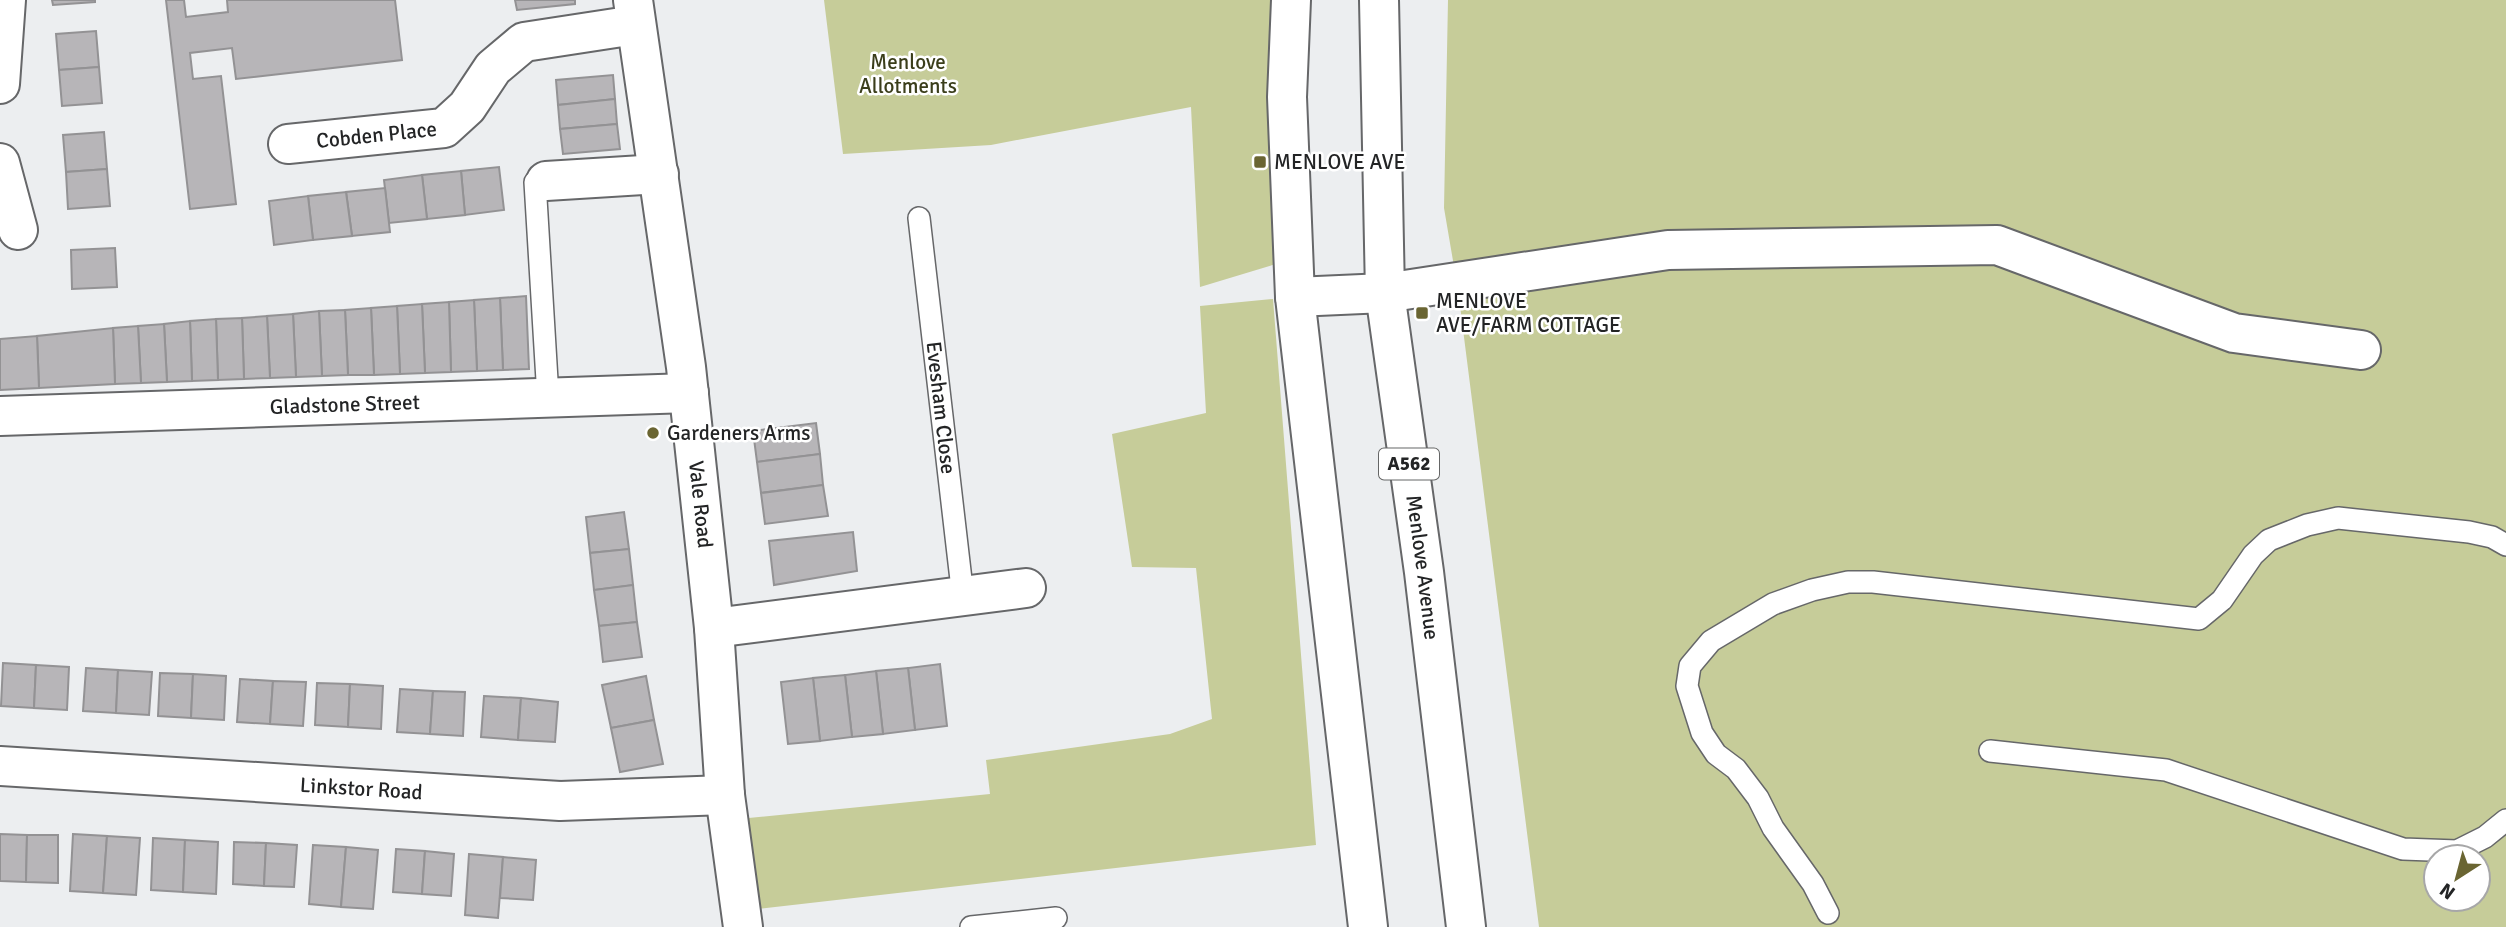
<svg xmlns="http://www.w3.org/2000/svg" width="2506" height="927" font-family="Signika,sans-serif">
	<rect width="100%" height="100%" fill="#eceef0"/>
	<!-- green -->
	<g fill="#c6cc99" fill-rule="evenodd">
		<path d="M824,0h449l3,264 -76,23 -9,-180 -200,38 -148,9z"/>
		<path d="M1448,0h1058v927h-967l-81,-637 -14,-82zM2436,857h42v42h-42z"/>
		<path d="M1273,299l43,546 -576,66 -12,-91 262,-26 -4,-34 184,-26 42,-15 -16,-151 -64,-1 -20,-133 94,-21 -6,-107z"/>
	</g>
	<!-- building -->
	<g fill="#b7b5b8" stroke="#939294" stroke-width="2">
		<path d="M52,0h43v2l-42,3z"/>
		<path d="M166,0h18l2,17 42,-5 -1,-12h168l7,60 -166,19 -4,-31 -42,5 3,26 28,-3 15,128 -46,5z"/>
		<path d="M515,0h60v4l-58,6z"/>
		<path d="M96,31l3,36 -40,3 -3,-36z"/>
		<path d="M99,67l3,36 -40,3 -3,-36z"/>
		<path d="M613,75l2,24 -57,6 -2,-25z"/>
		<path d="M615,99l2,25 -57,5 -2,-24z"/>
		<path d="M617,124l3,25 -57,5 -3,-25z"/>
		<path d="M104,132l3,37 -41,3 -3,-37z"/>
		<path d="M499,167l5,43 -39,5 -4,-44z"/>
		<path d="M107,169l3,37 -42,3 -2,-37z"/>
		<path d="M461,171l4,44 -38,4 -5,-44z"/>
		<path d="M422,175l5,44 -38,4 -5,-43z"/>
		<path d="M385,188l5,44 -38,4 -6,-44z"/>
		<path d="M346,192l6,44 -39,4 -5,-44z"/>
		<path d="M308,196l5,44 -39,5 -5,-44z"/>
		<path d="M115,248l2,39 -45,2 -1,-39z"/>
		<path d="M526,296l3,73 -26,1 -3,-72z"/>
		<path d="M500,298l3,72 -26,1 -3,-71z"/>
		<path d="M474,300l3,71 -26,1 -2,-70z"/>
		<path d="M449,302l2,70 -26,1 -3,-69z"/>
		<path d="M422,304l3,69 -25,1 -3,-68z"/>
		<path d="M397,306l3,68 -26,1 -3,-67z"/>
		<path d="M371,308l3,67h-26l-3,-65z"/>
		<path d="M345,310l3,65 -26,1 -3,-65z"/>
		<path d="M319,311l3,65 -26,1 -3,-63z"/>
		<path d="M293,314l3,63 -26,1 -3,-62z"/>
		<path d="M267,316l3,62 -26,1 -2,-61z"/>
		<path d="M242,318l2,61 -26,1 -2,-61z"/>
		<path d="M216,319l2,61 -26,1 -2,-60z"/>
		<path d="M190,321l2,60 -25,1 -3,-58z"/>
		<path d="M164,324l3,58 -26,1 -3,-57z"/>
		<path d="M138,326l3,57 -26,1 -2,-56z"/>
		<path d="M113,328l2,56 -76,4 -2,-52z"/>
		<path d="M37,336l2,52 -39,2v-51z"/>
		<path d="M816,423l4,31 -63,8 -4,-31z"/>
		<path d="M820,454l3,31 -62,8 -4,-31z"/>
		<path d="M823,485l5,31 -63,8 -4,-31z"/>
		<path d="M624,512l5,37 -39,4 -4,-36z"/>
		<path d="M853,532l4,39 -83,14 -5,-44z"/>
		<path d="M629,549l4,36 -39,5 -4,-37z"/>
		<path d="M633,585l4,37 -38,4 -5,-36z"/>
		<path d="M637,622l5,35 -39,5 -4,-36z"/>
		<path d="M3,663l33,2 -2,43 -33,-2z"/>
		<path d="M940,664l7,62 -32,4 -7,-62z"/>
		<path d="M36,665l33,2 -2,43 -33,-2z"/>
		<path d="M86,668l32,2 -2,43 -33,-2z"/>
		<path d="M908,668l7,62 -32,4 -7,-63z"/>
		<path d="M118,670l34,2 -3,43 -33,-2z"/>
		<path d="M876,671l7,63 -31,3 -7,-62z"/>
		<path d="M160,673l33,1 -2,44 -33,-2z"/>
		<path d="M193,674l33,2 -2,44 -33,-2z"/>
		<path d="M845,675l7,62 -32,4 -7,-63z"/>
		<path d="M646,676l8,44 -43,8 -9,-43z"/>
		<path d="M813,678l7,63 -32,3 -7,-62z"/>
		<path d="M240,679l33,2 -3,43 -33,-2z"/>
		<path d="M273,681l33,1 -3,44 -33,-2z"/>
		<path d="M317,683l33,1 -2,43 -33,-2z"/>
		<path d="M350,684l33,2 -2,43 -33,-2z"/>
		<path d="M400,689l33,2 -3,43 -33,-2z"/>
		<path d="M433,691l32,1 -2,44 -33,-2z"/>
		<path d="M484,696l37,2 -3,42 -37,-3z"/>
		<path d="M521,698l37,4 -3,40 -37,-2z"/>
		<path d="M654,720l9,44 -43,8 -9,-44z"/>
		<path d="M0,834l27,1 -1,47 -26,-1z"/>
		<path d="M73,834l34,2 -4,57 -33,-2z"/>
		<path d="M27,835h31v48l-32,-1z"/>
		<path d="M107,836l33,2 -4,57 -33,-2z"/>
		<path d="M153,838l32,2 -2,52 -32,-2z"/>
		<path d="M185,840l33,2 -2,52 -33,-2z"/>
		<path d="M234,842l32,1 -2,43 -31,-2z"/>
		<path d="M266,843l31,2 -3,42 -30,-1z"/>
		<path d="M313,845l33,2 -5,60 -32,-3z"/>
		<path d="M346,847l32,3 -5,59 -32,-2z"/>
		<path d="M396,849l29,2 -3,43 -29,-2z"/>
		<path d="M425,851l29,3 -3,42 -29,-2z"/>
		<path d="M469,854l34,3 -5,61 -33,-3z"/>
		<path d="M503,857l33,3 -3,40 -33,-2z"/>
	</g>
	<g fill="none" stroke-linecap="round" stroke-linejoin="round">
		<!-- service casing -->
		<g stroke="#666769" stroke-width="24">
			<g id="service">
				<path d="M546,181l-11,1 13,215"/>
				<path id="s1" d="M919,218l44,379"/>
				<path d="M1990,751l176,19 237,79 54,2 28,-14 21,-17"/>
				<path d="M1828,913l-15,-29 -40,-56 -15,-30 -22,-29 -20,-15 -14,-21 -15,-47 3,-20 21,-25 62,-37 39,-14 36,-8h25l326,37 23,-19 31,-45 16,-15 38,-15 31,-7 131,14 23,5 14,8"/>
				<path d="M971,927l85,-9"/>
			</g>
		</g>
		<!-- minor casing -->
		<g stroke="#666769" stroke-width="42">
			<g id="minor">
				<path id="s2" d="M633,0l53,367 28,261 11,167 18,132"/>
				<path d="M0,84l6,-84"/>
				<path id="s3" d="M288,144l156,-16 23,-21 26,-39 31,-26 111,-17"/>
				<path d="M0,163l18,67"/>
				<path d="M546,181l113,-7"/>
				<path d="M1385,293l283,-43 329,-5 237,88 127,17"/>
				<path id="s4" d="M0,416l689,-23"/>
				<path d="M714,628l312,-40"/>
				<path id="s5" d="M0,766l560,35 165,-6"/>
			</g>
		</g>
		<!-- trunk casing -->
		<g stroke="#666769" stroke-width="42">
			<g id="trunk">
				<path d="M1291,0l-4,97 8,200 73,630"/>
				<path id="s6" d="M1379,0l6,293 39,279 42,355"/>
				<path d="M1295,297l90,-4"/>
			</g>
		</g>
		<!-- service -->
		<use href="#service" stroke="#fff" stroke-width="21"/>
		<!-- minor -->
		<use href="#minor" stroke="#fff" stroke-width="38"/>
		<!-- trunk -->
		<use href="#trunk" stroke="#fff" stroke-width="38"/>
	</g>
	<!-- markers -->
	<g fill="#6a6532" stroke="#fff" stroke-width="2.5">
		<rect x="1253" y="155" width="14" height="14" rx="3.5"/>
		<rect x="1415" y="306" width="14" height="14" rx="3.5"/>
		<circle cx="653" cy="433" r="7"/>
	</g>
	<g text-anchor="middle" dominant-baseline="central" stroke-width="5" stroke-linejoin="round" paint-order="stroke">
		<!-- shield labels -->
		<rect fill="#fff" stroke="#656666" stroke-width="2" x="1379" y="448.5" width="60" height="31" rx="5"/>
		<g font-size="19" font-weight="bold" fill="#232425">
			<text x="1409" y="464">A562</text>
		</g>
		<!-- park labels -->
		<g font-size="21" fill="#3b3e1b" stroke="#fff">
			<text x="908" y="62">Menlove<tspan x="908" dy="24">Allotments</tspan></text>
		</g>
		<!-- street labels -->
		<g font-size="21" fill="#232425" stroke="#fff">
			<text stroke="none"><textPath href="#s3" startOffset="89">Cobden Place</textPath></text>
			<text stroke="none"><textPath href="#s4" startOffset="345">Gladstone Street</textPath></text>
			<text stroke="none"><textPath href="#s1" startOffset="191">Evesham Close</textPath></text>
			<text stroke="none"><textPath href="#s2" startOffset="509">Vale Road</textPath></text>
			<text stroke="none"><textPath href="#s6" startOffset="570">Menlove Avenue</textPath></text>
			<text stroke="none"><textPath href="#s5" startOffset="362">Linkstor Road</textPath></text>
		</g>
		<!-- poi labels -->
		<g font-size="21" fill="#232425" stroke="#fff" text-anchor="start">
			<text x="1274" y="162">MENLOVE AVE</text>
			<text x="1436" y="301">MENLOVE<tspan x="1436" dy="24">AVE/FARM COTTAGE</tspan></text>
			<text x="667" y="433">Gardeners Arms</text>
		</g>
	</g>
	<!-- north arrow -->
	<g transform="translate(2457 878) rotate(216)"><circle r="33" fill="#ffffff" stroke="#a7a7a8" stroke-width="2"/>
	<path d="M0-5L12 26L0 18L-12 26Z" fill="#6a6532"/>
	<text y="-10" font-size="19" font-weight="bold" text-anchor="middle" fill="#232425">N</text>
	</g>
</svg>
